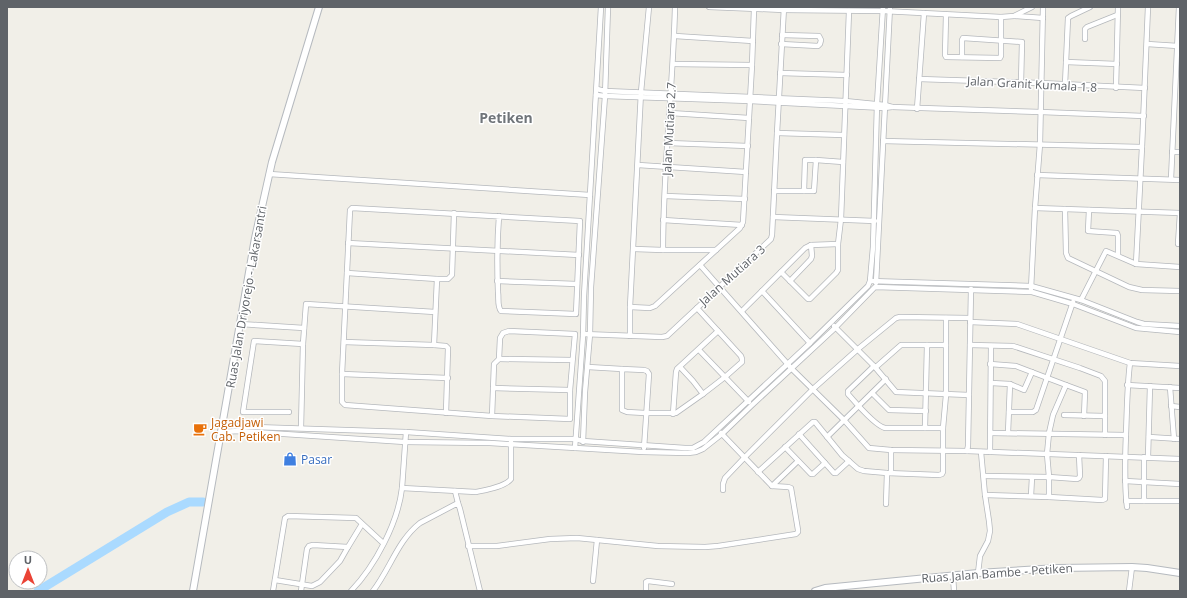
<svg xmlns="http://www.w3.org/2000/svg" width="1187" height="598" font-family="'Open Sans',sans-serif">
	<rect width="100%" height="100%" fill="#f1efe8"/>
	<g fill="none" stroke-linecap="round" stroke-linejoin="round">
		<!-- river -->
		<path stroke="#aadaff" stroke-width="9" d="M38,591l129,-79 22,-10h14"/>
		<!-- street casing -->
		<g stroke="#b5b8bc" stroke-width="6">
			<g id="street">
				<path d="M709,7l75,3 99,1 118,6 13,-1 18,-9"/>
				<path d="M946,15l-1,40 1,2 54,1 1,-2v-39"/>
				<path d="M1015,16l28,2"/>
				<path d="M675,36l78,5"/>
				<path d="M1085,39v-10l2,-2 30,-12"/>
				<path d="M781,44l37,2 2,-2 1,-4 -2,-4 -37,-1"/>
				<path d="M1147,44l31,2"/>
				<path d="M962,57v-17l1,-2 59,4 -1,41"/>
				<path d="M1066,62l51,2"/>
				<path d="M673,64l79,1"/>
				<path d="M780,73l67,2"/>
				<path d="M919,79l122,4 104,5"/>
				<path d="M1065,85l3,-67 3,-2 19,-9"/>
				<path d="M1116,88l2,-81"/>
				<path d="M596,95l9,1 145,5 134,7 8,-1 -7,-2 -40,-4 -240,-10 -8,-2"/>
				<path d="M892,107l149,5 103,4"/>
				<path d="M917,109l7,-96"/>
				<path d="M670,113l79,5"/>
				<path d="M777,133l67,2"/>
				<path d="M883,141l259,6"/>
				<path d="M668,143l80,3"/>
				<path d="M1172,152h8"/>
				<path d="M638,165l108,7"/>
				<path d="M269,174l321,21"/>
				<path d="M1037,175l143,5"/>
				<path d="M1171,179l8,-172"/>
				<path d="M774,191h40l2,-31"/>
				<path d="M804,191l1,-31h11l27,2"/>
				<path d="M665,196l80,3"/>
				<path d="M1035,208l145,5"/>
				<path d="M1065,209l1,44 2,5 61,29 13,3 38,1"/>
				<path d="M1089,210l-1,21 29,2 1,3v19"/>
				<path d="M773,217l102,4"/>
				<path d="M663,220l79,5"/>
				<path d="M348,243l231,12"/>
				<path d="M1178,244l2,-31"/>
				<path d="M634,249l29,1h53"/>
				<path d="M663,250c0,-81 10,-162 12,-243"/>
				<path d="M1136,264l6,-117 6,-140"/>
				<path d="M700,265l92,104 52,51 25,28 22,2 76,1 213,8"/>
				<path d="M781,272l27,27h2l26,-26 2,-3v-26l3,-25 8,-208"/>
				<path d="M347,273l90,6"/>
				<path d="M497,281l80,3"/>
				<path d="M790,281l21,-22 1,-3 -1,-11"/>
				<path d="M870,281l161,5 50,14 56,22 7,2 36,2"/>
				<path d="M876,283l14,-276"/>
				<path d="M1031,289l4,-81 5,-64 3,-137"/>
				<path d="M762,291l48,52"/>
				<path d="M1081,300l25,-49 30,13 44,3"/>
				<path d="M630,307l20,1 5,-2 85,-78 3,-6 9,-157 2,-56"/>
				<path d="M742,311l63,-63 6,-3 27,-1"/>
				<path d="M970,322l47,2 113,39 50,3"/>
				<path d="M240,324l64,4"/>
				<path d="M834,326l40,40 22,26 73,3"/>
				<path d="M583,334l79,3 5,-1 104,-97 1,-4 5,-102 7,-126"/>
				<path d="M630,336v-29l11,-215 8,-85"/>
				<path d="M344,342l90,3"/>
				<path d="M970,345l43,1 67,22 21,8 4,5v54"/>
				<path d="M699,350l50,52"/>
				<path d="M499,359l73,1"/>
				<path d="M874,366l-26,25v3c7,8 27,32 37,34h58"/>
				<path d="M588,367l34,2"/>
				<path d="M680,367l13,14 10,13"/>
				<path d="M876,367l25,-22h45"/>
				<path d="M342,374l106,4"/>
				<path d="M991,383l19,1 14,6 8,-18"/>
				<path d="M1066,385l19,7 -1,24"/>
				<path d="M1127,385l53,3"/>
				<path d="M1170,387l4,52"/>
				<path d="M493,388l77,2"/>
				<path d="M872,393l17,17 37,1"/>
				<path d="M1171,406l9,1"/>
				<path d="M289,412h-46l11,-71 49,3 3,-40 129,8"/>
				<path d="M1009,412h24l3,-2 37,-108"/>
				<path d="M446,413l2,-65 -2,-2 -12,-1 3,-66h11l4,-4 2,-62"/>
				<path d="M673,414l3,-42 1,-3 41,-38"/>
				<path d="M1064,415l41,1"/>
				<path d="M492,416l2,-52 5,-5 1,-21 3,-5 6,-2 66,3 -5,56v29l-78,-3 -147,-11 -3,-3v-28l8,-164 2,-2 228,13 -4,93 -75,-3c-4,-5 -2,-12 -3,-19 -1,-25 -1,-50 1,-76"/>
				<path d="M222,426l184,6 105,7h64l8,2 102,7h8l11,-6 106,-99 58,-57 2,-5 3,-34 4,-143 6,-97"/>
				<path d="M301,428l2,-84"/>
				<path d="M925,428l2,-83"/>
				<path d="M221,432l18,-1 166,11 85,1 153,9 45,1 8,-1 7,-3 19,-15 29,-28 84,-78 40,-41 157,5 41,12 63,24 44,4"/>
				<path d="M406,432l-4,56 74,4c9,-2 29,-5 35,-13v-37"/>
				<path d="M721,433l51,53 26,-25"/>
				<path d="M991,433l135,2"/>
				<path d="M1008,433l2,-49"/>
				<path d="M799,434l35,39h2l13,-12"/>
				<path d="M827,437l59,-58"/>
				<path d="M1149,437l31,2"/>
				<path d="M583,442l2,-50 5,-58 1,-47 14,-191 3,-89"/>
				<path d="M785,447l26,27h2l12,-11"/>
				<path d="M575,448l8,-112 1,-40 17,-289"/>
				<path d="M644,448l5,-74 -2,-3 -3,-1 -22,-1v41l5,2 18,1h31l27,-19 22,-17 17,-15v-3l-1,-3 -44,-48"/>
				<path d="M891,450v23"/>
				<path d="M967,451l1,-5 3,-157"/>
				<path d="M990,452l1,-106"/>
				<path d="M1144,457v44"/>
				<path d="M1148,457l2,-71"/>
				<path d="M758,472l55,-50h2l27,33 16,14 6,2 23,2 52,2 3,-1 1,-2v-44l3,-33v-77"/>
				<path d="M984,476l65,1 28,2 2,-1 1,-2 -1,-21"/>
				<path d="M1125,481l55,3"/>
				<path d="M723,490v-6l2,-6 20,-21 68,-68 45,-40 38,-31 4,-1 70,1"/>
				<path d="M455,491l3,12"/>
				<path d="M985,495l64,2v-20l-2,-23 2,-21 4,-18 13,-30 -50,-19 -26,-2"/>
				<path d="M1031,496l1,-19"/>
				<path d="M1049,497l53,3 3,-1 1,-43"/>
				<path d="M1126,501h54"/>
				<path d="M886,504l1,-31"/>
				<path d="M1127,507c-3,-24 -2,-49 -1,-73 1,-24 1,-47 4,-71"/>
				<path d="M468,546h29l53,-7 27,-1 81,8 47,1 13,-1 78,-12 2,-2v-2l-7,-42 -3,-1 -16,-1"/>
				<path d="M978,573l2,-17 8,-15 2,-10 -1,-10 -4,-26 -4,-43"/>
				<path d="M953,576l1,15"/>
				<path d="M275,580l37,6 8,-4 20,-21 8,-14"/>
				<path d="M593,581l4,-41"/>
				<path d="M273,591l12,-73 3,-2 68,2 27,25"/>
				<path d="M301,591l6,-42 2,-3 4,-1 35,2 14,-23"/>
				<path d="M351,591c24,-25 47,-68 51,-103"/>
				<path d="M373,591c17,-22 25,-51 47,-68l38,-20 2,6 20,82"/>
				<path d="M646,591v-9l2,-1 24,3"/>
				<path d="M1129,591l3,-24"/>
			</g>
		</g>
		<!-- secondary casing -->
		<g stroke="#b6babf" stroke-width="8">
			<g id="secondary">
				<path d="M193,591l62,-353 17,-76 47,-155"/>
				<path d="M815,591l10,-3 153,-15 80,-5 74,-1 15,1 33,5"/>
			</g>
		</g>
		<!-- street -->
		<use href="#street" stroke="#fff" stroke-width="4.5"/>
		<!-- secondary -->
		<use href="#secondary" stroke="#fff" stroke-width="6"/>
	</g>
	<!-- icons -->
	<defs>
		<g id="cafe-bare" transform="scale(1.08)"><path d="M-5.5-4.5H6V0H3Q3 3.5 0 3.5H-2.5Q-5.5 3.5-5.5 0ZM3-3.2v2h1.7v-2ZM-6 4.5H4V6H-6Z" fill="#e8710a" stroke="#fff" stroke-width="2.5" paint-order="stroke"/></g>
		<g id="shop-bare" transform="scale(1.08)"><path d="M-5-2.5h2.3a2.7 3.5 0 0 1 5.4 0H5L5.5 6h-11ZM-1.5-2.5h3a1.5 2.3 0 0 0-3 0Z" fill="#3f7fe0" stroke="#fff" stroke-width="2.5" paint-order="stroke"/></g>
	</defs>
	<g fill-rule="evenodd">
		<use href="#cafe-bare" x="200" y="429"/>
		<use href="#shop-bare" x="290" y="459"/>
	</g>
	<g text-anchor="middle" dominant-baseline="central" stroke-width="3" stroke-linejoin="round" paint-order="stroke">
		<!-- street labels -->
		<g font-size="12" fill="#5f6368" stroke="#fff">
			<text transform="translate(1032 84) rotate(3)">Jalan Granit Kumala 1.8</text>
			<text transform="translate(669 129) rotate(-87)">Jalan Mutiara 2.7</text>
			<text transform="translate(732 275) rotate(-42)">Jalan Mutiara 3</text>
			<text transform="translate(246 297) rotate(-80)">Ruas Jalan Driyorejo - Lakarsantri</text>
			<text transform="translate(997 573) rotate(-4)">Ruas Jalan Bambe - Petiken</text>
		</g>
		<!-- food labels -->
		<g font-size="12" fill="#c56008" stroke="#fff" text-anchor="start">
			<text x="211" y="422">Jagadjawi<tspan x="211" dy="14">Cab. Petiken</tspan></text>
		</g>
		<!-- shop labels -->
		<g font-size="12" fill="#366cbe" stroke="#fff" text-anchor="start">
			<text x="301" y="459">Pasar</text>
		</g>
		<!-- quarter labels -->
		<g font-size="14" font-weight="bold" fill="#70757a" stroke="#fff">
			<text x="506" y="117">Petiken</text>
		</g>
	</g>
	<!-- border -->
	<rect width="1187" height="598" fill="none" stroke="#5f6368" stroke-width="16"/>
	<!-- north arrow -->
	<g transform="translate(28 570)"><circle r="19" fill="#ffffff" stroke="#bfc1c3"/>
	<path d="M0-3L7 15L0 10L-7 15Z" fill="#ea4335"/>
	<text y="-6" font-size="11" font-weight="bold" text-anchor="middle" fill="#5f6368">U</text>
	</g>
</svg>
